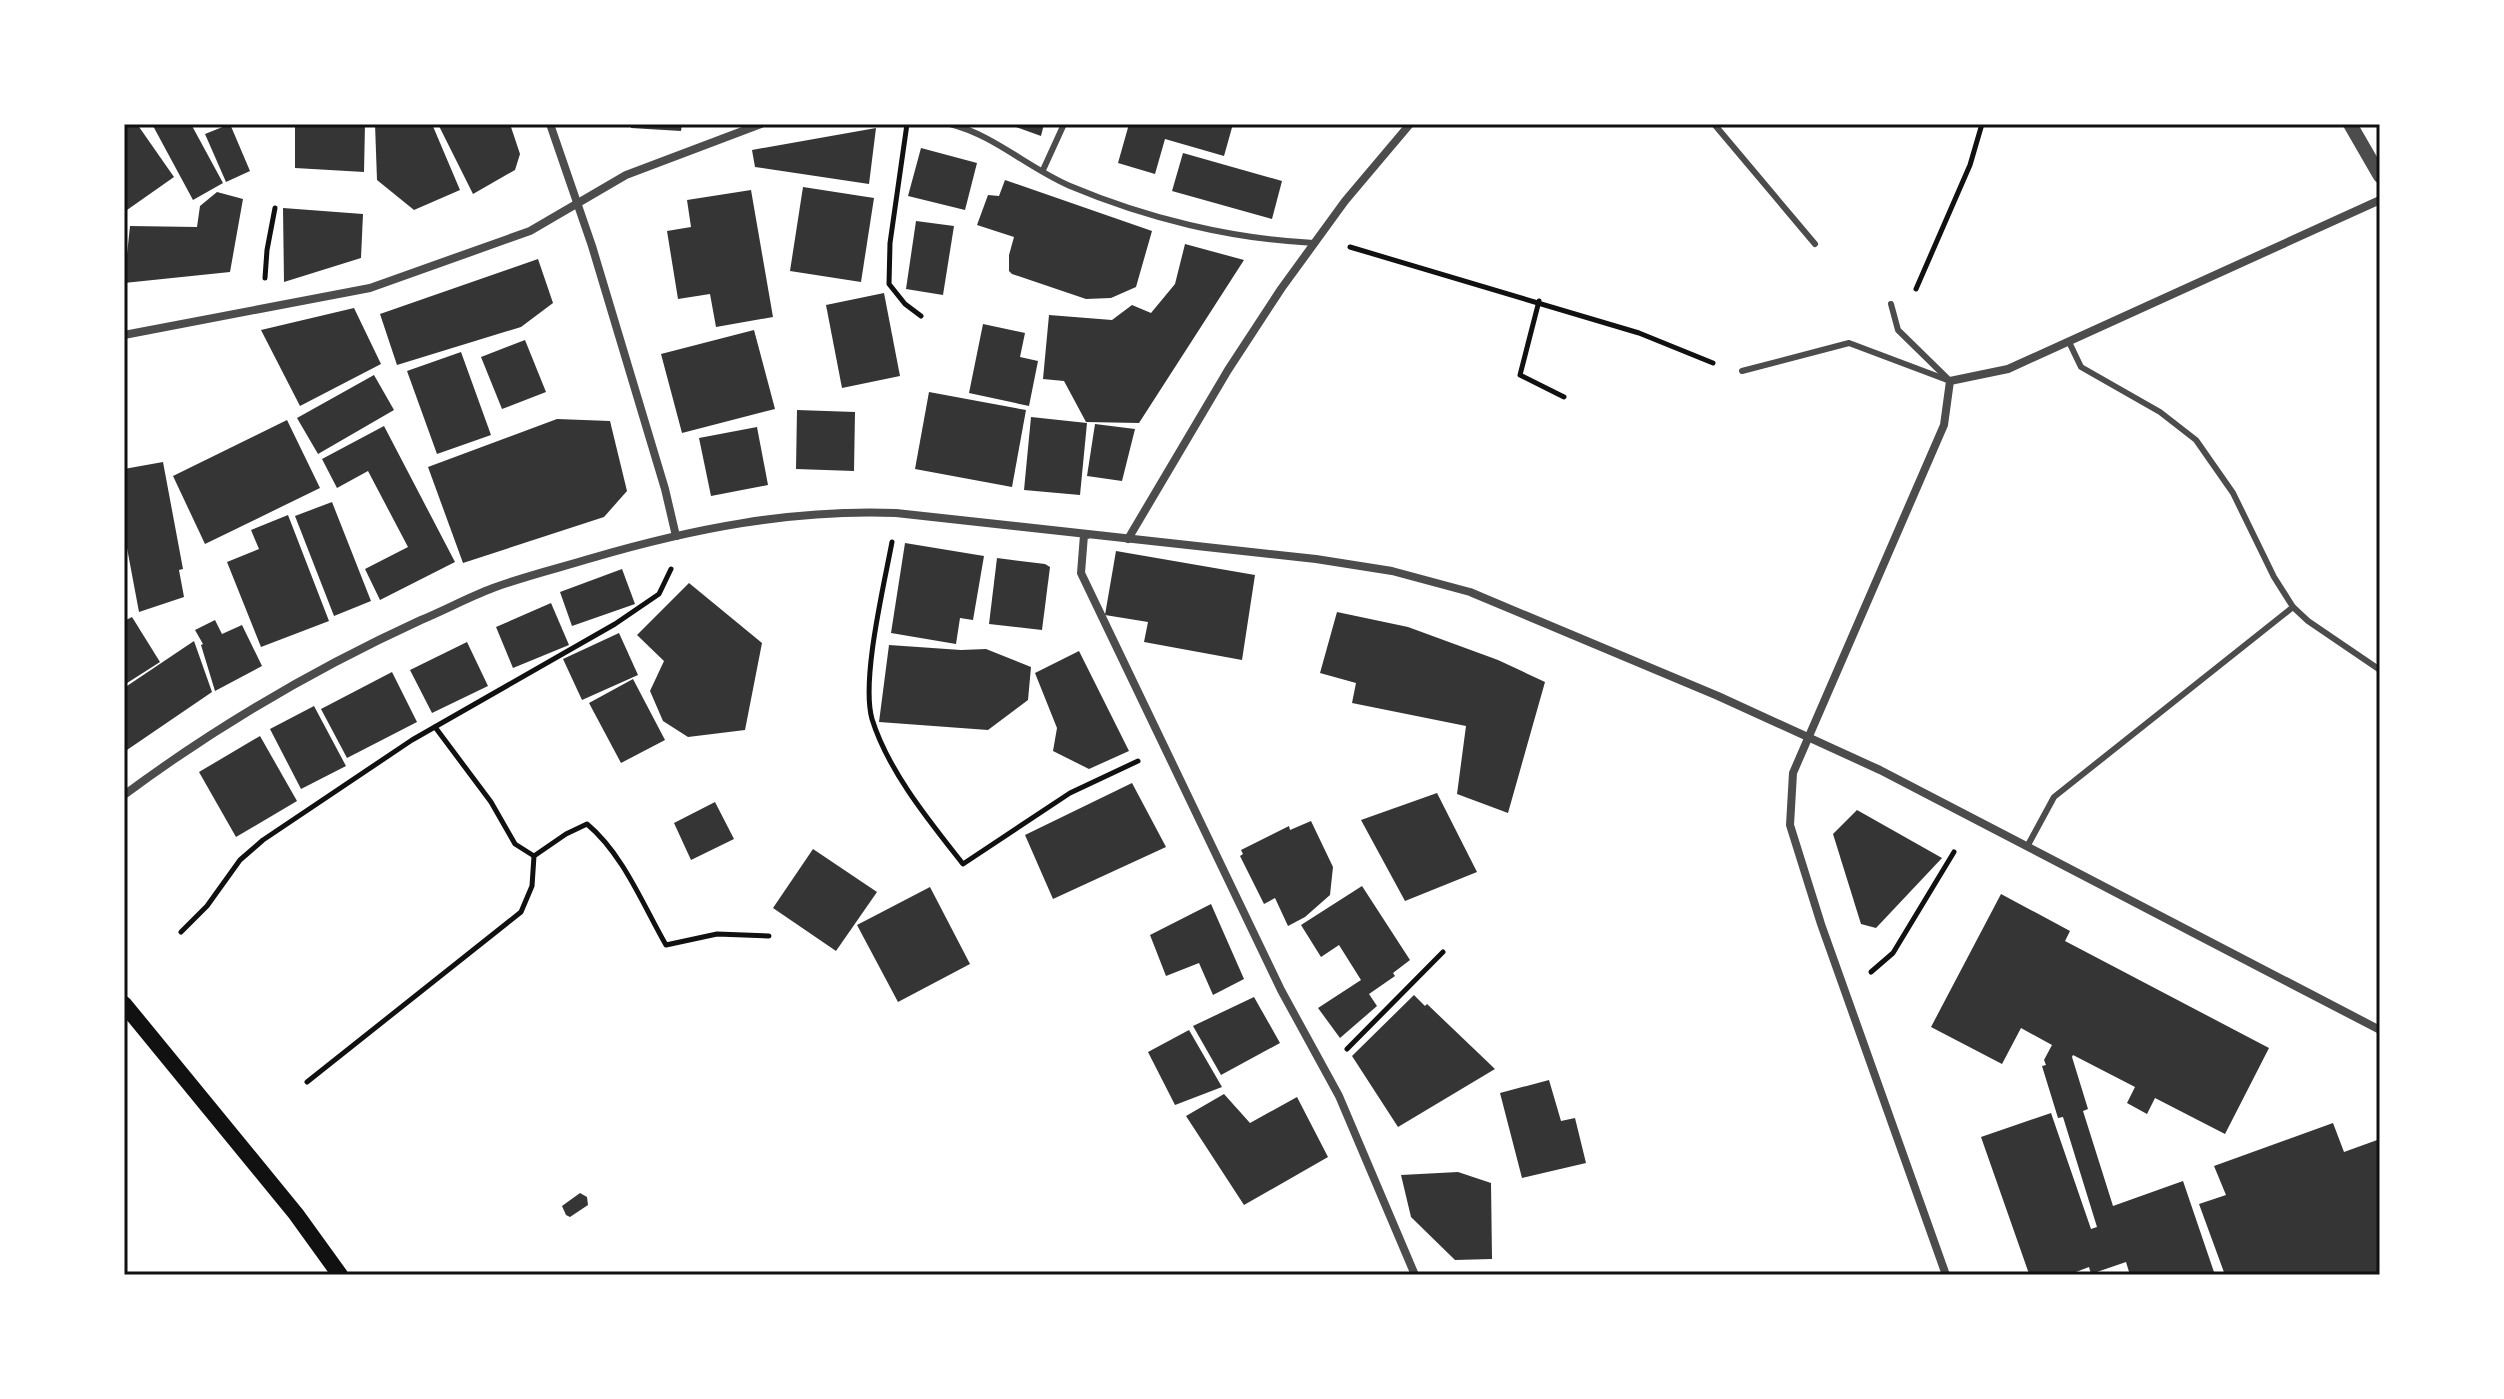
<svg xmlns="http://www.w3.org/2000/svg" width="2504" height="1399" font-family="'Roboto Serif',serif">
	<rect width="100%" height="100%" fill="#fff"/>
	<!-- building -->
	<g fill="#353535">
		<path d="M124,124h13l37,53 -47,33 -3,-3z"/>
		<path d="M152,124h39l32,59 -30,17z"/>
		<path d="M230,124l20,47 -24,11 -21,-48z"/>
		<path d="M295,124h70l-1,48 -69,-4z"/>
		<path d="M375,124h57l28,66 -46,20 -37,-30z"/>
		<path d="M438,124h72l10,30 -5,16 -42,24z"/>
		<path d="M631,124h51l-1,7 -50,-3z"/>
		<path d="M1008,124h36l-3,12z"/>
		<path d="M1129,124h104l-9,32 -59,-17 -10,35 -37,-11z"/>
		<path d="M876,128l-7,56 -114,-17 -3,-17z"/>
		<path d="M921,148l56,15 -12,47 -57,-14z"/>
		<path d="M1183,153l99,28 -10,38 -100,-28z"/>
		<path d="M1005,180l147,51 -16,56 -25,11 -25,1 -74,-25 -3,-3v-16l5,-18 -37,-12 11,-30 11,1z"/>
		<path d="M803,187l71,11 -13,84 -71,-11z"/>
		<path d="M751,190l22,127 -57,10 -6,-33 -32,5 -11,-68 24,-4 -4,-27z"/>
		<path d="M217,192l26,7 -13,73 -106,11 6,-57 67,1 3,-21z"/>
		<path d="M283,208l80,6 -2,44 -77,24z"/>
		<path d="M916,221l38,5 -11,69 -37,-6z"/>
		<path d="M1185,244l59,16 -105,163 -53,-1 -22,-41 -21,-2 6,-64 63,5 20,-15 19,8 24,-29z"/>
		<path d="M538,259l15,44 -32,24 -124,38 -17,-51z"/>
		<path d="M884,293l16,83 -58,12 -16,-83z"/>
		<path d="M354,308l27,56 -81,42 -39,-76z"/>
		<path d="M983,324l42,9 -5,24 18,4 -9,45 -60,-13z"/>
		<path d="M754,330l21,79 -93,24 -21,-79z"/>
		<path d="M525,340l21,52 -44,17 -21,-52z"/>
		<path d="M461,352l30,83 -54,19 -30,-83z"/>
		<path d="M374,375l20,35 -76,44 -21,-36z"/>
		<path d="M929,392l97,18 -14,77 -97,-18z"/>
		<path d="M797,410l58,2 -1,59 -58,-2z"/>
		<path d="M1031,417l56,6 -7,72 -56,-5z"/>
		<path d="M557,419l53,2 17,70 -23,26 -141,46 -35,-96z"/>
		<path d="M287,420l33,68 -115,56 -32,-68z"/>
		<path d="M1095,424l40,5 -13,52 -35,-5z"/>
		<path d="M384,426l71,136 -75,38 -15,-31 43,-22 -40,-76 -31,17 -15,-29z"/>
		<path d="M757,427l11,58 -57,11 -12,-58z"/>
		<path d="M163,462l20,107 -4,1 5,27 -45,15 -15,-80v-63z"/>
		<path d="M332,502l39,99 -37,15 -39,-100z"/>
		<path d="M288,515l41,106 -68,26 -34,-85 32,-13 -8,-19z"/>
		<path d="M905,543l79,13 -11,64 -13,-2 -4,26 -65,-11z"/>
		<path d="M1116,551l139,24 -13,85 -98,-18 4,-20 -43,-7z"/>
		<path d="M997,558l48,6 5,3 -8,63 -53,-6z"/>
		<path d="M622,569l13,35 -63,22 -12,-34z"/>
		<path d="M689,583l73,60 -17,87 -57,7 -25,-16 -13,-30 14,-30 -27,-26z"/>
		<path d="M551,603l18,42 -56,23 -17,-41z"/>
		<path d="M1337,612l71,15 90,33 47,22 -37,131 -51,-19 9,-68 -114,-23 4,-20 -36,-10z"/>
		<path d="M132,617l28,45 -36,23v-64z"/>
		<path d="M215,620l7,14 20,-9 20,41 -47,25 -14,-46 2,-1 -8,-14z"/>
		<path d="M619,633l19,42 -56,25 -19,-41z"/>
		<path d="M194,641l18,51 -88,60v-64z"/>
		<path d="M467,642l21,44 -56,27 -22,-43z"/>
		<path d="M889,645l72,5 25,-1 45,18 -3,33 -40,30 -109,-8z"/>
		<path d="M1079,651l50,100 -40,18 -36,-18 4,-23 -22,-55z"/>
		<path d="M392,672l25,50 -70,36 -26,-49z"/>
		<path d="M633,679l32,61 -44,23 -32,-60z"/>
		<path d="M314,706l32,60 -45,23 -31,-60z"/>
		<path d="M260,736l37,65 -61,36 -37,-65z"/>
		<path d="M1132,783l34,64 -113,52 -28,-64z"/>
		<path d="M1437,793l40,79 -72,29 -44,-81z"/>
		<path d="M715,802l19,37 -43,21 -17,-37z"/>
		<path d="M1857,810l85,48 -66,70 -15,-4 -28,-90z"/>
		<path d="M1311,821l22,46 -3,28 -25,22 -17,9 -13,-28 -11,6 -24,-48 3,-2 -2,-4 48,-24 1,4z"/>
		<path d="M813,849l64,43 -41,59 -63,-43z"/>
		<path d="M1362,886l48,74 -17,13 2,3 -26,18 8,12 -37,32 -22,-30 43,-28 -22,-35 -18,12 -20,-32z"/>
		<path d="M930,887l40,77 -72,38 -41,-77z"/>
		<path d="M2001,894l69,37 -5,10 204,107 -44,86 -70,-36 -8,16 -20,-11 8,-16 -62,-32 -1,2 16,52 -5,2 30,95 70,-25 32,94h-85l-4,-13 -35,12 -2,-7 -21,8h-38l-2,-4 -47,-134 70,-24 40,116 6,-2 -34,-110 -5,1 -16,-52 4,-1 -2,-5 8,-15 -31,-17 -19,36 -71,-37z"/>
		<path d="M1211,904l33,75 -31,16 -14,-32 -33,13 -16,-41z"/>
		<path d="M1414,995l11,11 2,-2 68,65 -97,58 -46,-71z"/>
		<path d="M1254,997l26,46 -59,32 -28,-49z"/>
		<path d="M1189,1030l33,57 -47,18 -27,-53z"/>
		<path d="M1549,1080l12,41 14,-3 11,45 -64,15 -22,-85z"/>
		<path d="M1224,1094l26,29 47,-26 31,60 -84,48 -58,-89z"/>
		<path d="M2333,1123l11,29 36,-13v136h-155l-26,-71 27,-9 -12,-29z"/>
		<path d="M1458,1172l33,11 1,76 -37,1 -44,-43 -10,-42z"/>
		<path d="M580,1193l7,4 1,8 -18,12 -4,-2 -4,-9z"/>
	</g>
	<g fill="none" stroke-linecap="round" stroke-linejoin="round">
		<!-- path -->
		<g stroke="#111" stroke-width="5">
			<path d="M907,124l-17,119 -1,41 16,20 16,12"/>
			<path d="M1350,247l289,86 74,30"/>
			<path d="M265,278l2,-28 8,-42"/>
			<path d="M1916,289l54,-124 12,-41"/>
			<path d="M1539,301l-19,74 44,22"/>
			<path d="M892,542c-8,43 -31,138 -20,177 16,52 58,103 91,145l107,-71 68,-32"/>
			<path d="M435,727l56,75 24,42 19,12"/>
			<path d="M181,932l26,-26 33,-46 23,-20 149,-100 203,-116 44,-30 12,-25"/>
			<path d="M1871,972l22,-19 61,-101"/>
			<path d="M1347,1049l96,-97"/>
			<path d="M307,1082l214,-170 11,-26 2,-30 32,-22 21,-10c36,30 56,81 79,121l51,-11 52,2"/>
		</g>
		<!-- service -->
		<g stroke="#4c4c4c" stroke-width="6">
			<path d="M950,124c44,11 78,44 120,62 76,32 161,53 244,57"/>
			<path d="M1714,124l101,120"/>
			<path d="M1043,170l21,-46"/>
			<path d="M1891,304l7,26 50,49"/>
			<path d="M2069,342l12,25 79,45 36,28 37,53 41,84 19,30 15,14 72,49"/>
			<path d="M1742,371l107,-28 101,38"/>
			<path d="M2028,845l26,-48 239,-190"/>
		</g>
		<!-- minor -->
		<g stroke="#4c4c4c" stroke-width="8">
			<path d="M550,124l42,122 73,243 11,47"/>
			<path d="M124,335l246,-47 160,-57 96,-56 135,-51"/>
			<path d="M1087,535h-3l-3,38 200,417 58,106 76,179"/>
			<path d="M1128,539l100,-169 53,-81 64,-88 65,-77"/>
			<path d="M124,795c93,-69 192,-127 297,-175 24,-10 48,-23 72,-32 32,-12 66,-20 99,-30 99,-29 200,-49 304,-45l420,46 76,12 78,21 248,104 162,74 500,260"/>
			<path d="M1946,1275l-125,-351 -31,-99 3,-52 151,-348 6,-44 58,-12 372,-169"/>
		</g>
		<!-- tertiary -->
		<path stroke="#4c4c4c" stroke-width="14" d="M2350,124l30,52"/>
		<!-- secondary -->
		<path stroke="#111" stroke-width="16" d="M124,1004l172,210 44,61"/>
	</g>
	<!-- border -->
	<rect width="2504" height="1399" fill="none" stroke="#ffffff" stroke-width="252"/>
	<rect x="126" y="126" width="2252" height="1147" fill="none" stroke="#111" stroke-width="3"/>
</svg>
